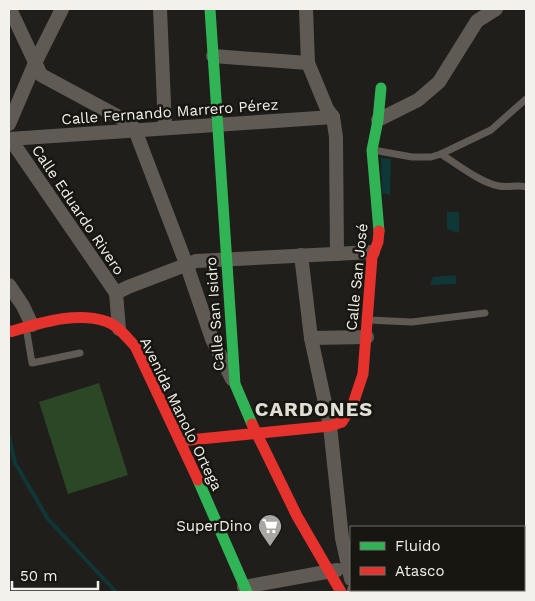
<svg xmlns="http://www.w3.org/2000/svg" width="535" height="601" font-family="'Work Sans',sans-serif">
	<rect width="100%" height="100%" fill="#1f1e1b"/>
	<!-- green -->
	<path fill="#2c4725" d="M99,383l29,92 -60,19 -29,-92z"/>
	<!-- water -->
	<g fill="#103737">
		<path d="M381,158l10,1 -1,36 -8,-2z"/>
		<path d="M447,212h12v21l-12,-4z"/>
		<path d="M456,275v9l-26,1 3,-8z"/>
	</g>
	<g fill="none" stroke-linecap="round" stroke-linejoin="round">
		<!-- stream -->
		<path stroke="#103737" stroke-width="4" d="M9,436l6,27 33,56 68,73"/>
		<!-- lane -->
		<g stroke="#605a54" stroke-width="7">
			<path d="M373,150l39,7h19l10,-3 50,-24 35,-31"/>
			<path d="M441,154c16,10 40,29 58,32 10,2 18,-2 27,1"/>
			<path d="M368,320l44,2 73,-9"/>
			<path d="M26,327l6,36 48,-10"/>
		</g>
		<!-- street -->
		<g stroke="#605a54" stroke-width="14">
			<path d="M10,9l31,66 89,48 5,7 52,136 25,73 20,40"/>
			<path d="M160,9l5,119"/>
			<path d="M306,9l2,54 19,46 6,8 3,20 1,117"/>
			<path d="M213,56l95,7"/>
			<path d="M378,120l40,-20 21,-18 38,-61 19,-12"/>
			<path d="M9,124l26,-61 27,-54"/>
			<path d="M9,139l324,-22"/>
			<path d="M11,140l105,153 3,36"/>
			<path d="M301,255l10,83 19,88 12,112 9,41"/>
			<path d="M9,285l14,21 9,19"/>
			<path d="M116,293l12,-6 68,-26 177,-9"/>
			<path d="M311,338l56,-1"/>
			<path d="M244,587l93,-17"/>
			<path d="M354,590l1,2"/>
		</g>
		<!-- fast -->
		<g stroke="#30b455" stroke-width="11">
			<path d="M210,9l25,375 17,40"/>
			<path d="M379,231l-7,-81 6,-30 3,-32"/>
			<path d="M198,480l49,112"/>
		</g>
		<!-- jam -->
		<g stroke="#e5322d" stroke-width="11">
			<path d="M9,332c29,-8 66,-21 96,-11 13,4 21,16 30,25l63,134"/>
			<path d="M252,424l45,92 44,76"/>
			<path d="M180,441l150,-15 12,-4 11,-18 10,-30 9,-117 6,-15 1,-11"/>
		</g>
	</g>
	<!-- icons -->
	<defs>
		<g id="supermarket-pin" transform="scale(1.25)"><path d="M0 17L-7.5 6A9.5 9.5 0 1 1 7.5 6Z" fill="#a9a7a3" stroke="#181610"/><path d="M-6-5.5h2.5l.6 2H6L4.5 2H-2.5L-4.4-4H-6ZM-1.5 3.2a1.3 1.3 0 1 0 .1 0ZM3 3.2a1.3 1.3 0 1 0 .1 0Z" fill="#fff"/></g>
	</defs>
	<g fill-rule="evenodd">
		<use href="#supermarket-pin" x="270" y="526"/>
	</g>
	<g text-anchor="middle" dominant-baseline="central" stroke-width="5" stroke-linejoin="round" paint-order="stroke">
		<!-- street labels -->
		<g font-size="15" fill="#f3f1ec" stroke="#181610">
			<text transform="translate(170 112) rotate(-4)">Calle Fernando Marrero Pérez</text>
			<text transform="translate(78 210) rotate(56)">Calle Eduardo Rivero</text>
			<text transform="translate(357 277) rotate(-84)">Calle San José</text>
			<text transform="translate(215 314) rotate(-94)">Calle San Isidro</text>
			<text transform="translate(181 414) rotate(64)">Avenida Manolo Ortega</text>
		</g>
		<!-- poi labels -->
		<g font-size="15" fill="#f3f1ec" stroke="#181610" text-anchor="end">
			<text x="252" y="526">SuperDino</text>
		</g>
		<!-- district labels -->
		<g font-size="20" font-weight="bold" letter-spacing="1" fill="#e1dfd5" stroke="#181610">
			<text x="314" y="409">CARDONES</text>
		</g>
	</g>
	<!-- border -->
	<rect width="535" height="601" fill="none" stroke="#f3f1ec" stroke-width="20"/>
	<!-- legend -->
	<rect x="350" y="526" width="175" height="65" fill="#181610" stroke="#706e68"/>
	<rect x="360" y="542" width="25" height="8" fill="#30b455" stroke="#706e68"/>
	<text x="395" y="551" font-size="15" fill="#f3f1ec">Fluido</text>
	<rect x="360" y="567" width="25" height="8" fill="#e5322d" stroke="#706e68"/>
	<text x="395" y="576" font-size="15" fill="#f3f1ec">Atasco</text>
	<!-- scale -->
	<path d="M12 581v8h86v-8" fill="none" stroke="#f3f1ec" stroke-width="2.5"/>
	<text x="20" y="581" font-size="15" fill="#f3f1ec" stroke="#181610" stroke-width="4" paint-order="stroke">50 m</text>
</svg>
